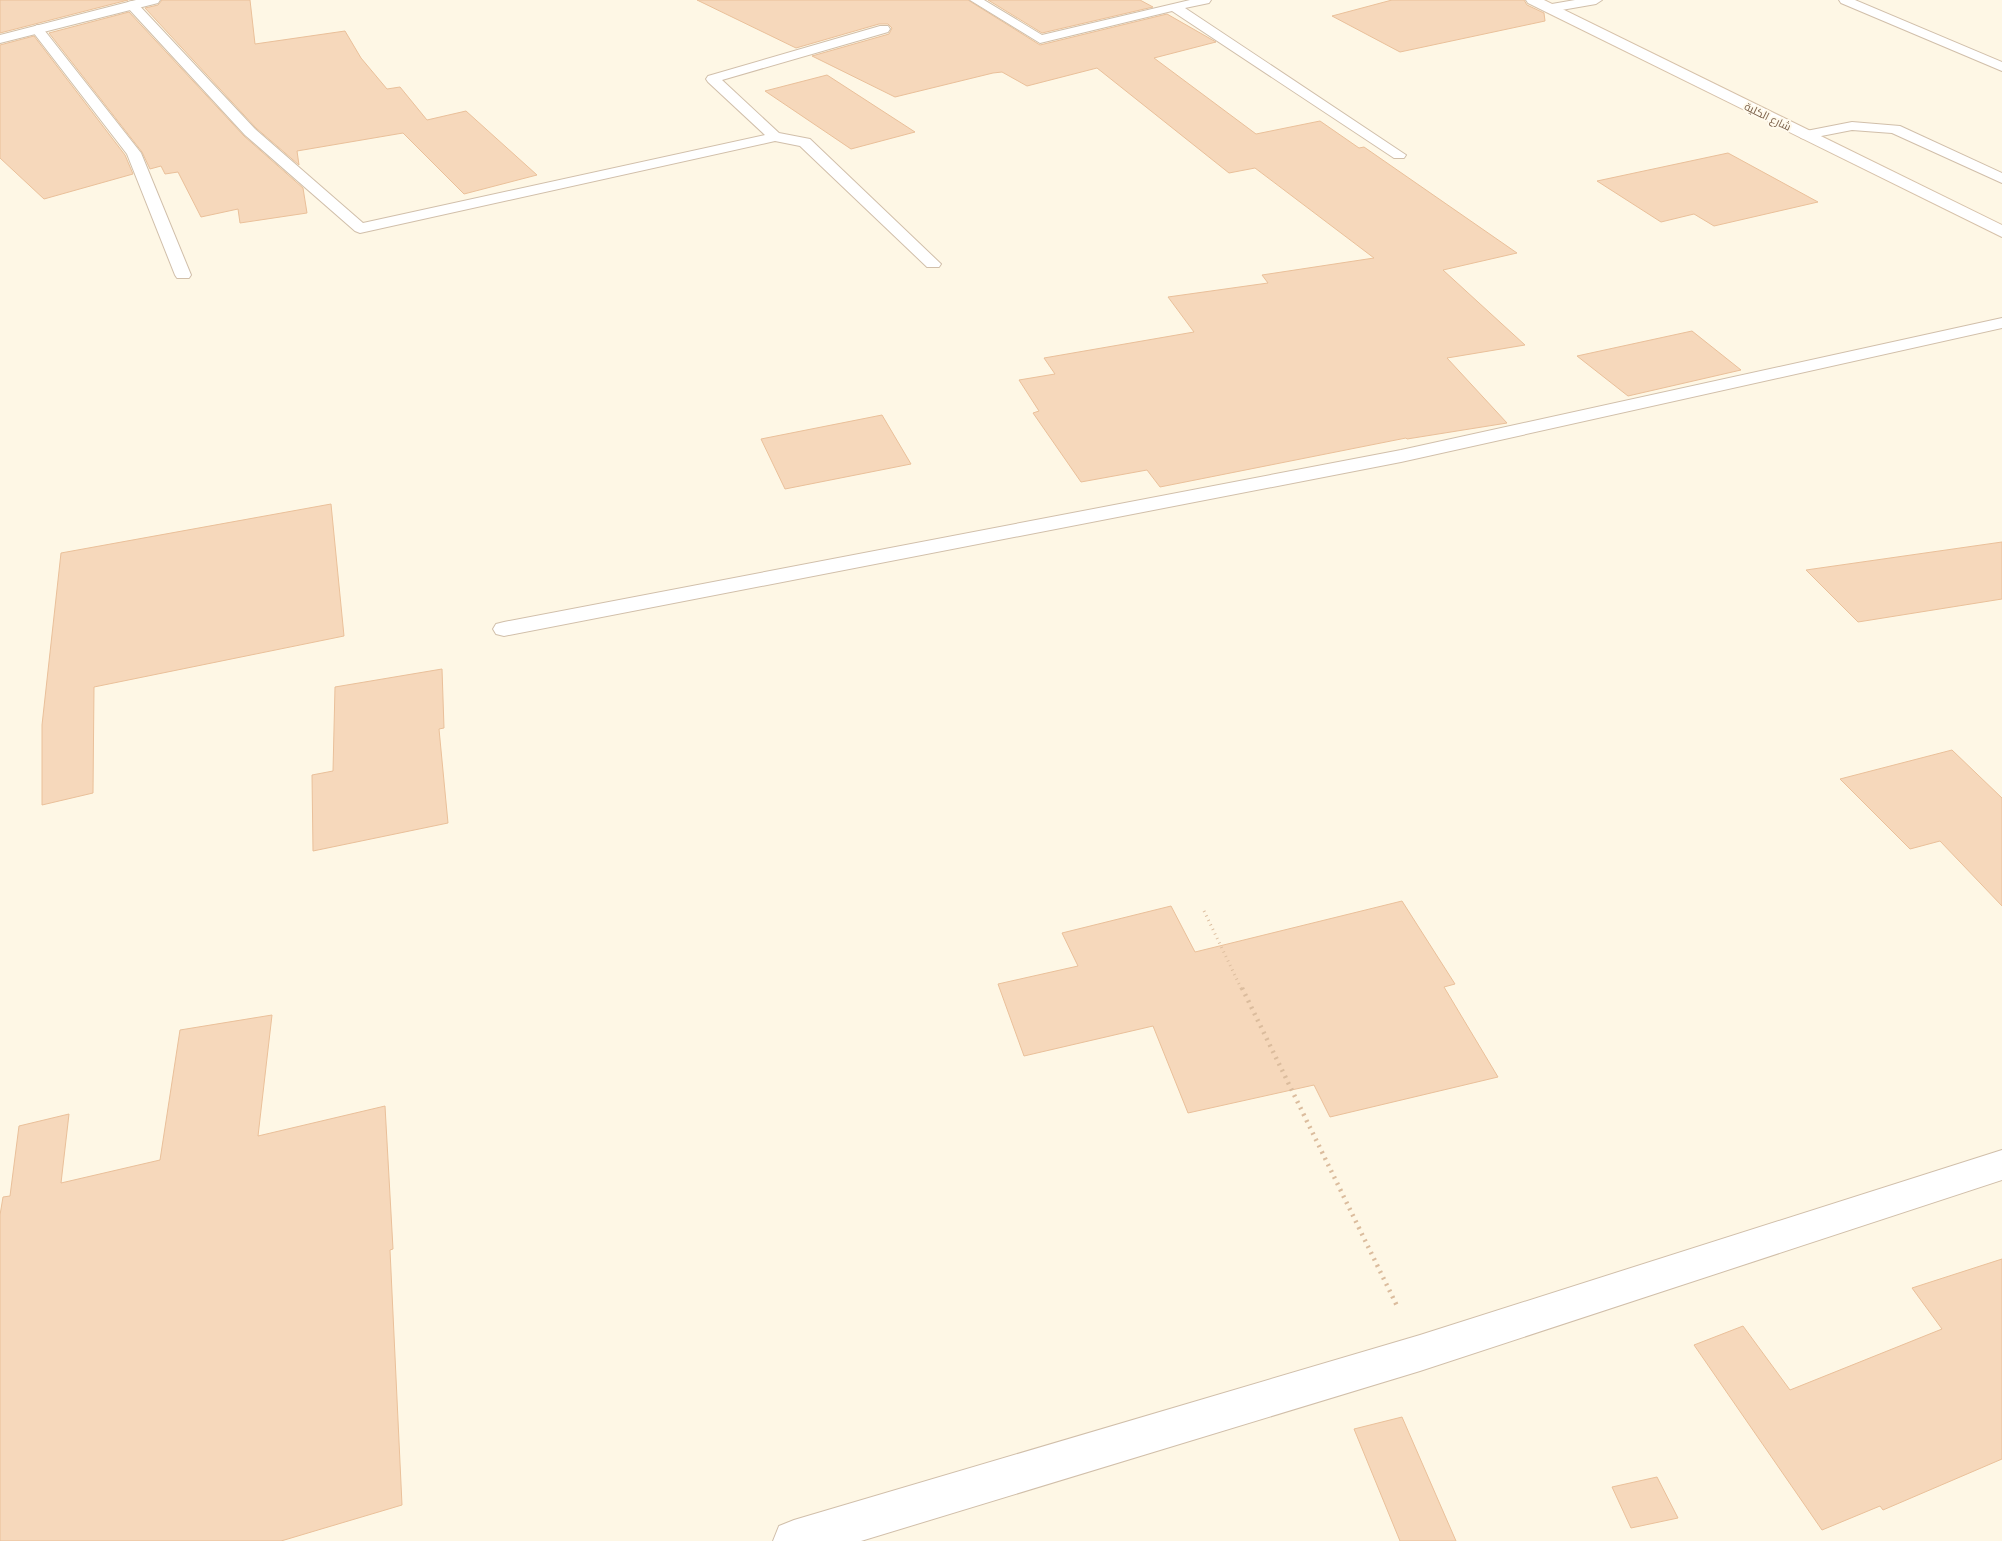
<svg xmlns="http://www.w3.org/2000/svg" width="2002" height="1541" font-family="'Open Sans',Cairo,sans-serif">
	<rect width="100%" height="100%" fill="#fef7e5"/>
	<!-- building -->
	<g fill="#f6d8bb" stroke="#eac09a">
		<path d="M0,0h128l-128,33z"/>
		<path d="M162,0h88l5,44 90,-13 16,27 26,31 13,-2 27,33 39,-9 71,64 -73,19 -61,-61 -106,18 2,14 -43,-37 -111,-120 13,-3z"/>
		<path d="M697,0h271l72,45 127,-31 49,28 -62,16 102,76 64,-13 39,27 5,-1 153,106 -74,17 82,75 -78,13 60,65 -100,16 -1,-1 -246,49 -13,-17 -66,12 -48,-69 6,-2 -20,-31 36,-6 -11,-16 150,-26 -26,-35 100,-14 -6,-8 112,-17 -119,-90 -26,5 -132,-105 -70,18 -25,-14 -9,1 -98,24 -83,-41 77,-22 3,-6 -4,-4h-9l-83,24z"/>
		<path d="M988,0h152l13,7 -111,26z"/>
		<path d="M1392,0h132l3,5 17,8 1,8 -145,31 -68,-36z"/>
		<path d="M129,12l115,124 59,52 4,25 -67,10 -2,-14 -37,8 -23,-45 -13,2 -4,-8 -11,3 -8,-17 -93,-119z"/>
		<path d="M34,36l91,119 8,19 -89,25 -44,-41v-113z"/>
		<path d="M827,75l88,57 -64,17 -86,-58z"/>
		<path d="M1728,153l90,49 -104,24 -20,-12 -33,8 -64,-41z"/>
		<path d="M1692,331l49,39 -113,26 -51,-40z"/>
		<path d="M882,415l29,49 -126,25 -24,-50z"/>
		<path d="M331,504l13,132 -250,51 -1,106 -51,12v-80l19,-172z"/>
		<path d="M2002,542v57l-144,23 -52,-52z"/>
		<path d="M442,669l2,59 -5,1 9,94 -135,28 -1,-76 21,-4 2,-84z"/>
		<path d="M1952,750l50,48v108l-62,-65 -30,8 -70,-70z"/>
		<path d="M1402,901l53,83 -11,3 54,90 -168,40 -16,-32 -126,28 -35,-87 -129,30 -26,-72 80,-18 -16,-33 109,-27 24,46z"/>
		<path d="M272,1015l-14,121 127,-30 8,143 -3,1 12,255 -121,36h-281v-326l3,-18 7,-1 9,-70 50,-12 -8,69 99,-23 20,-130z"/>
		<path d="M2002,1259v200l-119,51 -3,-4 -58,24 -128,-185 49,-19 47,64 152,-61 -30,-41z"/>
		<path d="M1402,1417l54,124h-56l-46,-112z"/>
		<path d="M1657,1477l21,41 -47,10 -19,-41z"/>
	</g>
	<g fill="none" stroke-linecap="round" stroke-linejoin="round">
		<!-- lane casing -->
		<g stroke="#d1bfaa" stroke-width="2">
			<g id="lane">
				<path d="M970,0h14l58,35 148,-35h21l-2,3 -24,5 221,147 -2,3h-10l-222,-147 -132,32z"/>
				<path d="M1575,0h27l-6,4 -46,8 -6,-4 2,-3z"/>
				<path d="M1839,0h16l147,62v9l-161,-68z"/>
				<path d="M132,1l4,1 119,127 108,94 402,-88 -57,-53 -2,-3 2,-3 172,-50h8l2,3 -2,3 -166,48 57,53 31,6 131,125 -2,3h-12l-127,-121 -25,-5 -415,92 -5,-2 -110,-96 -117,-127 -2,-3 2,-3z"/>
				<path d="M37,25l4,1 100,127 50,122 -2,3h-12l-2,-3 -48,-121 -94,-122 -2,-3z"/>
				<path d="M1852,122l48,4 102,47v10l-110,-50 -40,-3 -46,9 -5,-1 -2,-3 2,-3z"/>
				<path d="M2002,318v10l-601,134 -897,174 -8,-2 -3,-5 3,-5 8,-2 897,-172z"/>
			</g>
		</g>
		<!-- street casing -->
		<g stroke="#d1bfaa" stroke-width="2">
			<g id="street">
				<path d="M136,0h24l-2,3 -158,40v-8z"/>
				<path d="M2002,1150v30l-582,191 -559,170h-88l6,-15 15,-6 626,-185z"/>
			</g>
		</g>
		<!-- secondary casing -->
		<g stroke="#d7c2aa" stroke-width="2">
			<path id="secondary" d="M1526,0h18l458,225v12l-474,-234z"/>
		</g>
		<!-- path-far1 -->
		<path stroke="#dbbc9d" stroke-width="3" stroke-dasharray="1 4" stroke-linecap="butt" d="M1204,911l38,79"/>
		<!-- path -->
		<path stroke="#dbbc9d" stroke-width="4.5" stroke-dasharray="2 5" stroke-linecap="butt" d="M1242,988l156,320"/>
		<!-- lane -->
		<use href="#lane" fill="#fff" fill-rule="evenodd"/>
		<!-- street -->
		<use href="#street" fill="#fff" fill-rule="evenodd"/>
		<!-- secondary -->
		<use href="#secondary" fill="#fff" fill-rule="evenodd"/>
	</g>
	<g text-anchor="middle" dominant-baseline="central" stroke-width="4" stroke-linejoin="round" paint-order="stroke">
		<!-- far-street labels -->
		<g font-size="11" fill="#7a5f48" stroke="#fffaed">
			<text transform="translate(1768 116) rotate(26)">شارع الكلية</text>
		</g>
	</g>
</svg>
